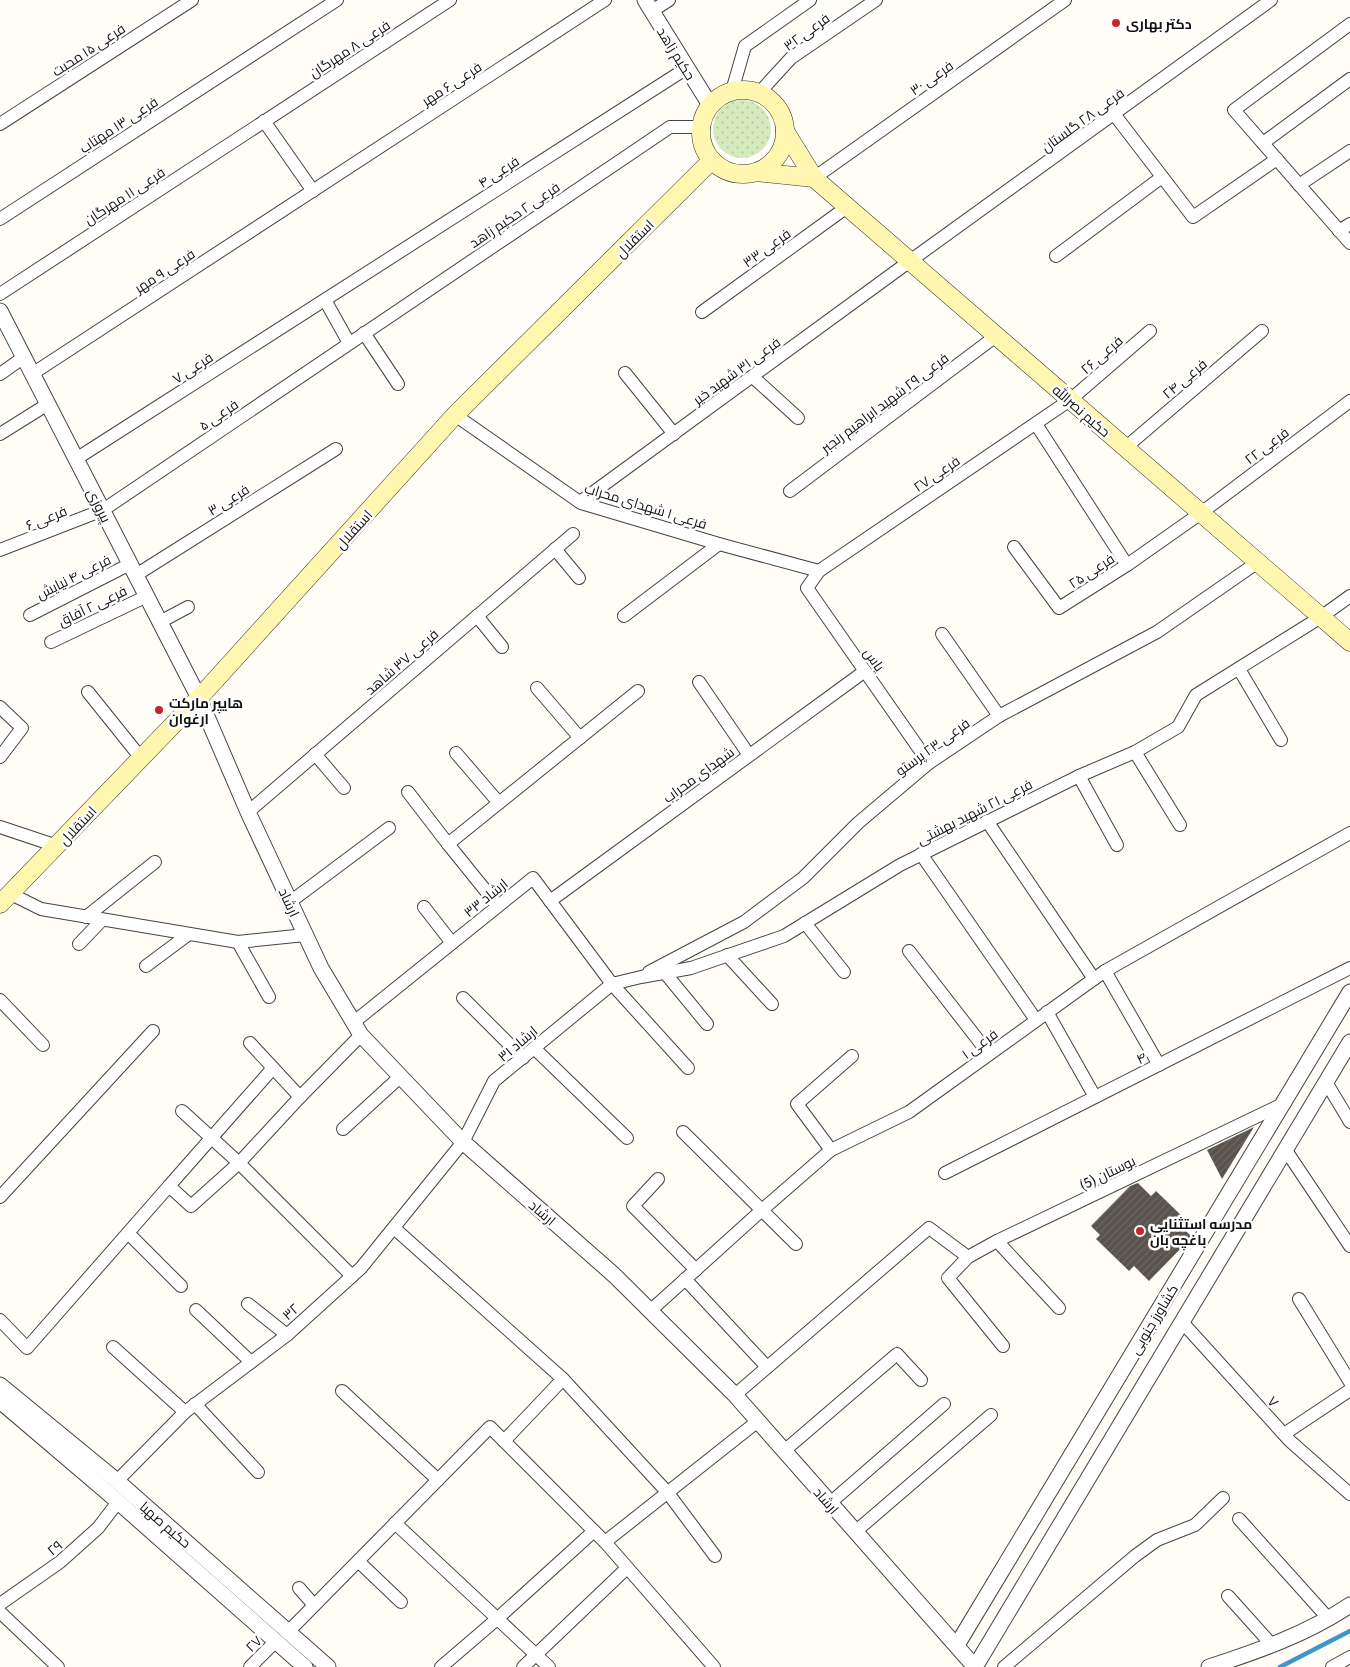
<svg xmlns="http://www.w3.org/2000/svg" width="1350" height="1667" font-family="Literata,Cairo,serif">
	<defs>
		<pattern id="grass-dots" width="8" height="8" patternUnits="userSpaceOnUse" patternTransform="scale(1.25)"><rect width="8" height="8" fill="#d5ebbd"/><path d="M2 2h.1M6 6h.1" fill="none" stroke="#b6c8a1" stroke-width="1.8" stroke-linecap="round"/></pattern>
		<pattern id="building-hatch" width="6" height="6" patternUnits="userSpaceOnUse" patternTransform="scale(1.25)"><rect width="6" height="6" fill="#5a524d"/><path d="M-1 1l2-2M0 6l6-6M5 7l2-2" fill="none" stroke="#6d6662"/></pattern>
	</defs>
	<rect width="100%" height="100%" fill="#fffdf5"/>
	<!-- grass -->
	<circle fill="url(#grass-dots)" cx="742" cy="129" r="29"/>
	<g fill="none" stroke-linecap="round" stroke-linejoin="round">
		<!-- stream -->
		<path stroke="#3f96cf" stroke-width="4.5" d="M1280,1667l70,-36"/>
	</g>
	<!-- building -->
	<g fill="url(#building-hatch)">
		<path d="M1254,1127l-32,52 -15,-29z"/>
		<path d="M1138,1183l13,13 5,-5 28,27 -4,7 12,12 -43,44 -15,-15 -5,5 -33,-32 4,-4 -9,-9 39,-40z"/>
	</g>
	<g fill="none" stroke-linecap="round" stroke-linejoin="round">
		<!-- minor casing -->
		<g stroke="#444" stroke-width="14">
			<g id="minor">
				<path d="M652,11l17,-11"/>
				<path d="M1350,24l-116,86 116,133"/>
				<path d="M732,91l13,-45 65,-46"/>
				<path d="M759,93l32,-35 85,-58"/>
				<path d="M1114,114l79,103 84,-58"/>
				<path d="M264,121l49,70"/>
				<path d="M0,124l192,-124"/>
				<path d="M1263,143l87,-64"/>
				<path d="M814,178l251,-178"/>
				<path d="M1299,185l51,-34"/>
				<path d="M0,219l337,-219"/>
				<path d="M1339,231l11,-7"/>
				<path d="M1056,256l106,-79"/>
				<path d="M0,294l450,-294"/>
				<path d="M325,300l24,43"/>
				<path d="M702,312l145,-105"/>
				<path d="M364,333l34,51"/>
				<path d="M625,373l49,61"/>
				<path d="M0,374l24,-17"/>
				<path d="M32,374l573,-374"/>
				<path d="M753,377l45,41"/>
				<path d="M455,415l126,88 138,41 100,27"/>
				<path d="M1036,424l91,141"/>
				<path d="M0,434l48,-30"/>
				<path d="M1125,448l137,-117"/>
				<path d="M76,459l611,-391"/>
				<path d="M790,491l206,-155"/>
				<path d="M580,502l330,-241 361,-261"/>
				<path d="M1014,547l45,61 68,-43 74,-52 149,-112"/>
				<path d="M555,549l24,29"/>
				<path d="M0,550l103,-40 567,-383h31"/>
				<path d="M136,575l200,-126"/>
				<path d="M30,615l100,-51"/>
				<path d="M477,616l25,31"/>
				<path d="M624,616l95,-72"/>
				<path d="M160,622l28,-15"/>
				<path d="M942,634l57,82"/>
				<path d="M51,642l96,-46"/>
				<path d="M1239,669l42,71"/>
				<path d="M699,682l50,73"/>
				<path d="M537,688l43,50"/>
				<path d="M88,692l53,66"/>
				<path d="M0,707l22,21 -22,29"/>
				<path d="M1135,752l45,73"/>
				<path d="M456,753l43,50"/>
				<path d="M315,754l29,34"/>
				<path d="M929,763l-122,-175 12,-17 251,-171 80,-69"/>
				<path d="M1079,776l38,69"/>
				<path d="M408,792l40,52"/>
				<path d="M248,812l325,-278"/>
				<path d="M987,821l107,158"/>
				<path d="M0,827l57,19"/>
				<path d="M921,854l115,166"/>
				<path d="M11,894l30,15 197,33 67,-7"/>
				<path d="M550,901l315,-230"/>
				<path d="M290,902l99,-74"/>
				<path d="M498,906l-50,-62 190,-153"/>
				<path d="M424,907l28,36"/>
				<path d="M86,917l69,-55"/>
				<path d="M805,923l39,49"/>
				<path d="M238,942l31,55"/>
				<path d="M79,944l23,-24"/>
				<path d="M909,951l80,103"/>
				<path d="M727,955l45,49"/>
				<path d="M146,966l43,-32"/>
				<path d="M661,968l46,56"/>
				<path d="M1105,971l54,94"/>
				<path d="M649,972l95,-50 59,-44 55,-55 71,-60 70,-47 158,-84 101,-70"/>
				<path d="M463,998l60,60"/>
				<path d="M0,1000l43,45"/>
				<path d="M1047,1012l48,85"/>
				<path d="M354,1022l179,-144 79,106 76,84"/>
				<path d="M250,1043l50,54"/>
				<path d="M534,1048l93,90"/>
				<path d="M1326,1082l24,40"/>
				<path d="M182,1111l57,52 113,113"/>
				<path d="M343,1129l58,-53"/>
				<path d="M683,1132l113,112"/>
				<path d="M1285,1149l65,97"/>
				<path d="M831,1150l-34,-46 55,-48"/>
				<path d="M945,1173l405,-205"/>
				<path d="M658,1179l-25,27 63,64"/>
				<path d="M169,1186l104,-118"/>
				<path d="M0,1197l153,-166"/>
				<path d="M394,1228l169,151 105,114 47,63"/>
				<path d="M128,1233l53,53"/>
				<path d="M997,1241l62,67"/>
				<path d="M685,1279l82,88"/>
				<path d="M1299,1299l51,83"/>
				<path d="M248,1304l39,31"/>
				<path d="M196,1310l55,52"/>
				<path d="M650,1311l112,-101 69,-60 78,-38 196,-141 245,-138"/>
				<path d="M0,1320l27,28 142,-162 22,20 48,-43 61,-66 61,-62"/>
				<path d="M1182,1322l108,119 60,53"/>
				<path d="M1003,1346l-55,-68 20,-21 29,-16 288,-138"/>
				<path d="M113,1347l72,65"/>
				<path d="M342,1391l96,89"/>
				<path d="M735,1395l194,-167 39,29"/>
				<path d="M195,1404l63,68"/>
				<path d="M1284,1434l66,-44"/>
				<path d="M504,1441l59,-62"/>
				<path d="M784,1451l113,-97 24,26"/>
				<path d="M117,1481l68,-69 102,-77 74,-67 102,-126 31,-61 118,-97 29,-7 50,-9 93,-32 116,-71 179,-89 56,-24 43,-25 18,-32 125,-78 29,-21"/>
				<path d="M830,1503l114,-99"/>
				<path d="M1239,1519l89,99"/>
				<path d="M395,1523l154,144"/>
				<path d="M855,1532l136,-117"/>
				<path d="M605,1542l153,-121"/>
				<path d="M358,1561l43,41"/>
				<path d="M299,1588l15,17"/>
				<path d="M1228,1596l44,49"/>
				<path d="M0,1604l60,-42 38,-34 20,-26"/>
				<path d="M0,1612l58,55"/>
				<path d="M288,1632l202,-205 115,115 109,125"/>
				<path d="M250,1667l26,-26"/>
				<path d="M441,1667l56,-48 97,-88"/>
				<path d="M523,1667l104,-99"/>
				<path d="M1004,1667l131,-111 22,-16 38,-15 28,-27"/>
				<path d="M1332,1667l18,-10"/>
			</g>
		</g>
		<!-- tertiary casing -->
		<g stroke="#444" stroke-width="17">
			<g id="tertiary">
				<path d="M645,0l65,105"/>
				<path d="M0,311l199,387 49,114 73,156 40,67 102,107 151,133 121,120 240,272"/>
				<path d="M0,1385l117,96 211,186"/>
				<path d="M0,1401l107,91 198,175"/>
				<path d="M957,1645l393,-653"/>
				<path d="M975,1667l375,-625"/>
				<path d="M1209,1667c49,-16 98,-33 141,-62"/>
			</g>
		</g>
		<!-- secondary casing -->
		<g stroke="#333" stroke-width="19">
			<g id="secondary">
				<circle cx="743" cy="132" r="42"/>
				<path d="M785,131l29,47 536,464"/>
				<path d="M756,172l58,6"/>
				<path d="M0,904l199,-206 256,-283 257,-255"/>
			</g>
		</g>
		<!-- minor -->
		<use href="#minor" stroke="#fff" stroke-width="12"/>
		<!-- tertiary -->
		<use href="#tertiary" stroke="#fff" stroke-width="15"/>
		<!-- secondary -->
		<use href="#secondary" stroke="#fff6b0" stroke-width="18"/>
	</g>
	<!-- markers -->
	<g fill="#c4262e" stroke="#fff" stroke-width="2">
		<circle cx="1116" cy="23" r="5"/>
		<circle cx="159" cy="710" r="5"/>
		<circle cx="1140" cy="1231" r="5"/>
	</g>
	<g text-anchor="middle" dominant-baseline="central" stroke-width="5" stroke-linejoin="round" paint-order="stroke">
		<!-- poi labels -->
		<g font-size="14" font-weight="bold" fill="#111" stroke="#fff" text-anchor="start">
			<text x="1126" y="23">دکتر بهاری</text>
			<text x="169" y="702">هایپر مارکت<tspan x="169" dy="16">ارغوان</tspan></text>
			<text x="1150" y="1223">مدرسه استثنایی<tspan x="1150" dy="16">باغچه بان</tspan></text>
		</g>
		<!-- street labels -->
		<g font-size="14" fill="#111" stroke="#fff">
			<text transform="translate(806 31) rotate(-36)">فرعی ۳۲</text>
			<text transform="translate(349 48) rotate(-33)">فرعی ۸ مهرگان</text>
			<text transform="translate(88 49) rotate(-33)">فرعی ۱۵ محبت</text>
			<text transform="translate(677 53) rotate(58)">حکیم زاهد</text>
			<text transform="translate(931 77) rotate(-35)">فرعی ۳۰</text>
			<text transform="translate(451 83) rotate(-33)">فرعی ۶ مهر</text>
			<text transform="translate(1082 119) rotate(-36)">فرعی ۲۸ گلستان</text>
			<text transform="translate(118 124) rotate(-33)">فرعی ۱۳ مهتاب</text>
			<text transform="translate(498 171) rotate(-33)">فرعی ۴</text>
			<text transform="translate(124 195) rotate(-33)">فرعی ۱۱ مهرگان</text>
			<text transform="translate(514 214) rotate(-34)">فرعی ۲ حکیم زاهد</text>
			<text transform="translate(634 238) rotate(-45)">استقلال</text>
			<text transform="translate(766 247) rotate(-36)">فرعی ۳۳</text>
			<text transform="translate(164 270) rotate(-33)">فرعی ۹ مهر</text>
			<text transform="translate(1101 354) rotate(-41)">فرعی ۲۶</text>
			<text transform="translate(192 367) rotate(-33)">فرعی ۷</text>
			<text transform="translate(736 370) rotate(-36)">فرعی ۳۱ شهید خیر</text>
			<text transform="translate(1184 378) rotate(-40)">فرعی ۲۴</text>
			<text transform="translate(884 402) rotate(-37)">فرعی ۲۹ شهید ابراهیم رنجبر</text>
			<text transform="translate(1082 410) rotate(41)">حکیم نصرالله</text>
			<text transform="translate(218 414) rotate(-34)">فرعی ۵</text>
			<text transform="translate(1266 445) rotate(-37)">فرعی ۲۲</text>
			<text transform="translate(936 473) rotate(-34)">فرعی ۲۷</text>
			<text transform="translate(228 499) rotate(-32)">فرعی ۳</text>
			<text transform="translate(100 505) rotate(63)">پیروزی</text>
			<text transform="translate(646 505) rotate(17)">فرعی ۱ شهدای محراب</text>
			<text transform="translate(46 517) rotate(-22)">فرعی ۶</text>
			<text transform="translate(353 529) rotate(-48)">استقلال</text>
			<text transform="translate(1091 570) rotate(-33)">فرعی ۲۵</text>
			<text transform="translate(73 576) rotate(-27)">فرعی ۴ نیایش</text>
			<text transform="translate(92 605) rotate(-26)">فرعی ۲ آفاق</text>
			<text transform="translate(875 659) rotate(55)">یاس</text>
			<text transform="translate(401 661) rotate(-41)">فرعی ۳۷ شاهد</text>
			<text transform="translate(932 746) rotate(-36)">فرعی ۲۳ پرستو</text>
			<text transform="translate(698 774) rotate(-36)">شهدای محراب</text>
			<text transform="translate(974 811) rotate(-27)">فرعی ۲۱ شهید بهشتی</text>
			<text transform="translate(77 825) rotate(-47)">استقلال</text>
			<text transform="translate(485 897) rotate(-39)">ارشاد ۳۳</text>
			<text transform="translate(290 902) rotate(65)">ارشاد</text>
			<text transform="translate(517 1043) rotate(-40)">ارشاد ۳۱</text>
			<text transform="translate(979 1043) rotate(-36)">فرعی ۱</text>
			<text transform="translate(1141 1057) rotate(-27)">۴</text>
			<text transform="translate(1107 1172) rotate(-26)">بوستان (5)</text>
			<text transform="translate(543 1212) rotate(41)">ارشاد</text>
			<text transform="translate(290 1311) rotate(-42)">۳۲</text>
			<text transform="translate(1153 1319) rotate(-59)">کشاورز جنوبی</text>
			<text transform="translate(1274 1401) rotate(48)">۷</text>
			<text transform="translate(827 1500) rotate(49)">ارشاد</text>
			<text transform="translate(166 1524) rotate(41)">حکیم صهبا</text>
			<text transform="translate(54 1547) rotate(-40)">۲۹</text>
			<text transform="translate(253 1643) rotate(-44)">۲۷</text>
		</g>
	</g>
</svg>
